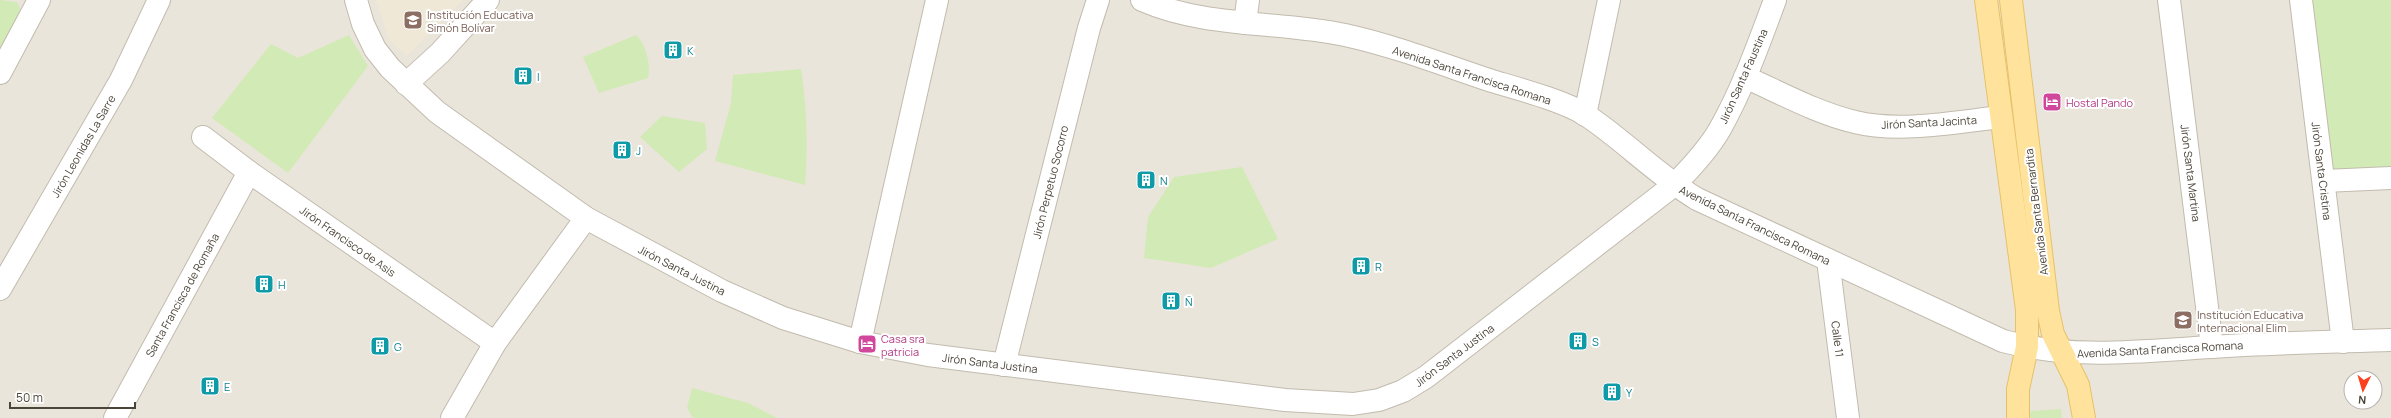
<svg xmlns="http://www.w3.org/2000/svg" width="2391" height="418" font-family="Manrope,sans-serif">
	<rect width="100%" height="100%" fill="#f6f3ec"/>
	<!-- residential -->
	<path fill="#eae5da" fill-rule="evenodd" d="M0,0h2391v418h-2391zM2351,378h24v24h-24z"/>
	<!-- education -->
	<path fill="#efe8d6" d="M376,0h87l-56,56 -18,-16z"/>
	<!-- green -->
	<g fill="#d2eab5">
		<path d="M0,0l17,2 4,9 -21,47z"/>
		<path d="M2309,0h82v176h-60z"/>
		<path d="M349,35l19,31 -80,107 -76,-55 59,-74 27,14z"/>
		<path d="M636,35c10,8 15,31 12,43l-49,15 -16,-36z"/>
		<path d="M801,69c6,40 7,76 4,116l-90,-24 16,-58 2,-28z"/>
		<path d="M662,116l43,7 2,26 -28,23 -39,-35z"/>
		<path d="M1242,167l36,72 -67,29 -67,-10 4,-41 26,-40z"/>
		<path d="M692,388l56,15 29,15h-84l-6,-10z"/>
		<path d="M2061,409l1,9h-33l2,-7z"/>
	</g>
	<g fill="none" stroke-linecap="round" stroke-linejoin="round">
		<!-- minor casing -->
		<g stroke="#c2bbae" stroke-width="24">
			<g id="minor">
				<path d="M356,0l7,24 12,25 15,19 47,44 149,106 136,73 61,27 77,24 68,13 357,45 68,4 26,-4 24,-9 23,-14 248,-192c17,-17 34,-35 46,-56 23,-41 39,-86 55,-129"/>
				<path d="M1142,0c64,28 136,21 203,35 50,11 99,30 147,46 27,8 72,20 94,34 39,26 71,60 111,84l306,142c71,19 137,10 209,6 59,-4 119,-5 179,-7"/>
				<path d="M2169,0l43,347"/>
				<path d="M2301,0l42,342"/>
				<path d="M1245,23l3,-23"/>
				<path d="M0,73l39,-73"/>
				<path d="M1745,77c36,16 72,36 110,45 44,11 101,0 146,-5"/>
				<path d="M406,84l34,-31 48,-53"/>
				<path d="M1585,115l24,-115"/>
				<path d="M203,137l46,35 246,171"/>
				<path d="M2324,181l67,-3"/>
				<path d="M1828,260l20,158"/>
				<path d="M0,289l121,-209 38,-80"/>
				<path d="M860,342l77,-342"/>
				<path d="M1004,365l85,-337 9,-28"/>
				<path d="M115,418l134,-246"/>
				<path d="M452,418l43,-75 91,-125"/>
			</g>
		</g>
		<!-- major casing -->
		<g stroke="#e6c16a" stroke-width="24">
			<g id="major">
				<path d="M1986,0l41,310v37l-9,42v29"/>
				<path d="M2011,0l37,311 5,23 25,51 6,33"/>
			</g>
		</g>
		<!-- minor -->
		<use href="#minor" stroke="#fff" stroke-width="22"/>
		<!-- major -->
		<use href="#major" stroke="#ffe39c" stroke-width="22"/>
	</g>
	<!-- icons -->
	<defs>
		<g id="school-square" transform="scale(1)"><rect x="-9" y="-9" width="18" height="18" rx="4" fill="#8d6e63" stroke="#fff"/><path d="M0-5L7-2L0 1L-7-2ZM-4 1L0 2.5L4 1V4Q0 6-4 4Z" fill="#fff"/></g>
		<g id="building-square" transform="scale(1)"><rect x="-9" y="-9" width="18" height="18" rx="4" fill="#0f9aa8" stroke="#fff"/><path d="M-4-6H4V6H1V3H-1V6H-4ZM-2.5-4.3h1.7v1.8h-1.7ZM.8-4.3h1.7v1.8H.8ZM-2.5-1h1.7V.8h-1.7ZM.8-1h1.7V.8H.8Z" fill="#fff"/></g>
		<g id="hotel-square" transform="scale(1)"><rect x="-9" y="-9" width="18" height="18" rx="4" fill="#d1479c" stroke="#fff"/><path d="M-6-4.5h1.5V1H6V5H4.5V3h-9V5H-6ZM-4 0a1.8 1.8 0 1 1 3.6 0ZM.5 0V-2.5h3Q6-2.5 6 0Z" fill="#fff"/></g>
	</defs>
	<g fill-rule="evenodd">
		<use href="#school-square" x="413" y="20"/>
		<use href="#building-square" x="673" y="50"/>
		<use href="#building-square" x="523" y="76"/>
		<use href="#hotel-square" x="2052" y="102"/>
		<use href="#building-square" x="622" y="150"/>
		<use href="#building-square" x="1146" y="180"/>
		<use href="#building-square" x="1361" y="266"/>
		<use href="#building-square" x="264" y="284"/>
		<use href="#building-square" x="1171" y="301"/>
		<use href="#school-square" x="2183" y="320"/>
		<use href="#building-square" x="1578" y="341"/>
		<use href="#hotel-square" x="867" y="344"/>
		<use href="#building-square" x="380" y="346"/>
		<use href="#building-square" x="210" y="386"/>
		<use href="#building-square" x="1612" y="392"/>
	</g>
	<g text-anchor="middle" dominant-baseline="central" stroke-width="4" stroke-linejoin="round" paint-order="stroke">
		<!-- education labels -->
		<g font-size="11" fill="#785e54" stroke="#fff" text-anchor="start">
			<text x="427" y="14">Institución Educativa<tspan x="427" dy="13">Simón Bolívar</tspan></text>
			<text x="2197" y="314">Institución Educativa<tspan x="2197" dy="13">Internacional Elim</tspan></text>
		</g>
		<!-- culture labels -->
		<g font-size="11" fill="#0d838f" stroke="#fff" text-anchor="start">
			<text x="687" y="50">K</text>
			<text x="537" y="76">I</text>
			<text x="636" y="150">J</text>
			<text x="1160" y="180">N</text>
			<text x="1375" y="266">R</text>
			<text x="278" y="284">H</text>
			<text x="1185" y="301">Ñ</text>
			<text x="1592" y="341">S</text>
			<text x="394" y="346">G</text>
			<text x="224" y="386">E</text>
			<text x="1626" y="392">Y</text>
		</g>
		<!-- street labels -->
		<g font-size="11" fill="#4b4439" stroke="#fff">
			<text transform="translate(1472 75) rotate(18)">Avenida Santa Francisca Romana</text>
			<text transform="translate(1743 76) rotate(-66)">Jirón Santa Faustina</text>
			<text transform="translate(1929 122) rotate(-3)">Jirón Santa Jacinta</text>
			<text transform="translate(83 146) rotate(-60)">Jirón Leonidas La Sarre</text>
			<text transform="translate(2322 171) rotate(83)">Jirón Santa Cristina</text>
			<text transform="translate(2191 173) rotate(83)">Jirón Santa Martina</text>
			<text transform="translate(1050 182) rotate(-76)">Jirón Perpetuo Socorro</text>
			<text transform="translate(2036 212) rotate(-97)">Avenida Santa Bernardita</text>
			<text transform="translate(1755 225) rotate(26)">Avenida Santa Francisca Romana</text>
			<text transform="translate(348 241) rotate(35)">Jirón Francisco de Asis</text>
			<text transform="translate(682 270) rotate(27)">Jirón Santa Justina</text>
			<text transform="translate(182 295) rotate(-61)">Santa Francisca de Romaña</text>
			<text transform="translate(1838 339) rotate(83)">Calle 11</text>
			<text transform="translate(2160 349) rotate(-3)">Avenida Santa Francisca Romana</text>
			<text transform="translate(1454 355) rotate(-37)">Jirón Santa Justina</text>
			<text transform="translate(990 363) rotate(7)">Jirón Santa Justina</text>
		</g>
		<!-- hotel labels -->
		<g font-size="11" fill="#b23c85" stroke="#fff" text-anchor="start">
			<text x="2066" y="102">Hostal Pando</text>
			<text x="881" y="338">Casa sra<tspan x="881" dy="13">patricia</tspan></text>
		</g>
	</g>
	<!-- north arrow -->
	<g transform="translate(2363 390) rotate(185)"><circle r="19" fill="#ffffff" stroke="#b7b4b0"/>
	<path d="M0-3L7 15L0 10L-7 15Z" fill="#fc3f1d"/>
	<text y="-6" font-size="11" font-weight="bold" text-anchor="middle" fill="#4b4439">N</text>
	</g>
	<!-- scale -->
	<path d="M10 402v6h125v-6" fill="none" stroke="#4b4439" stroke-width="2"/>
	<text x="16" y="402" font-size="12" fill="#4b4439" stroke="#ffffff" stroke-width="3" paint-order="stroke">50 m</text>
</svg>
